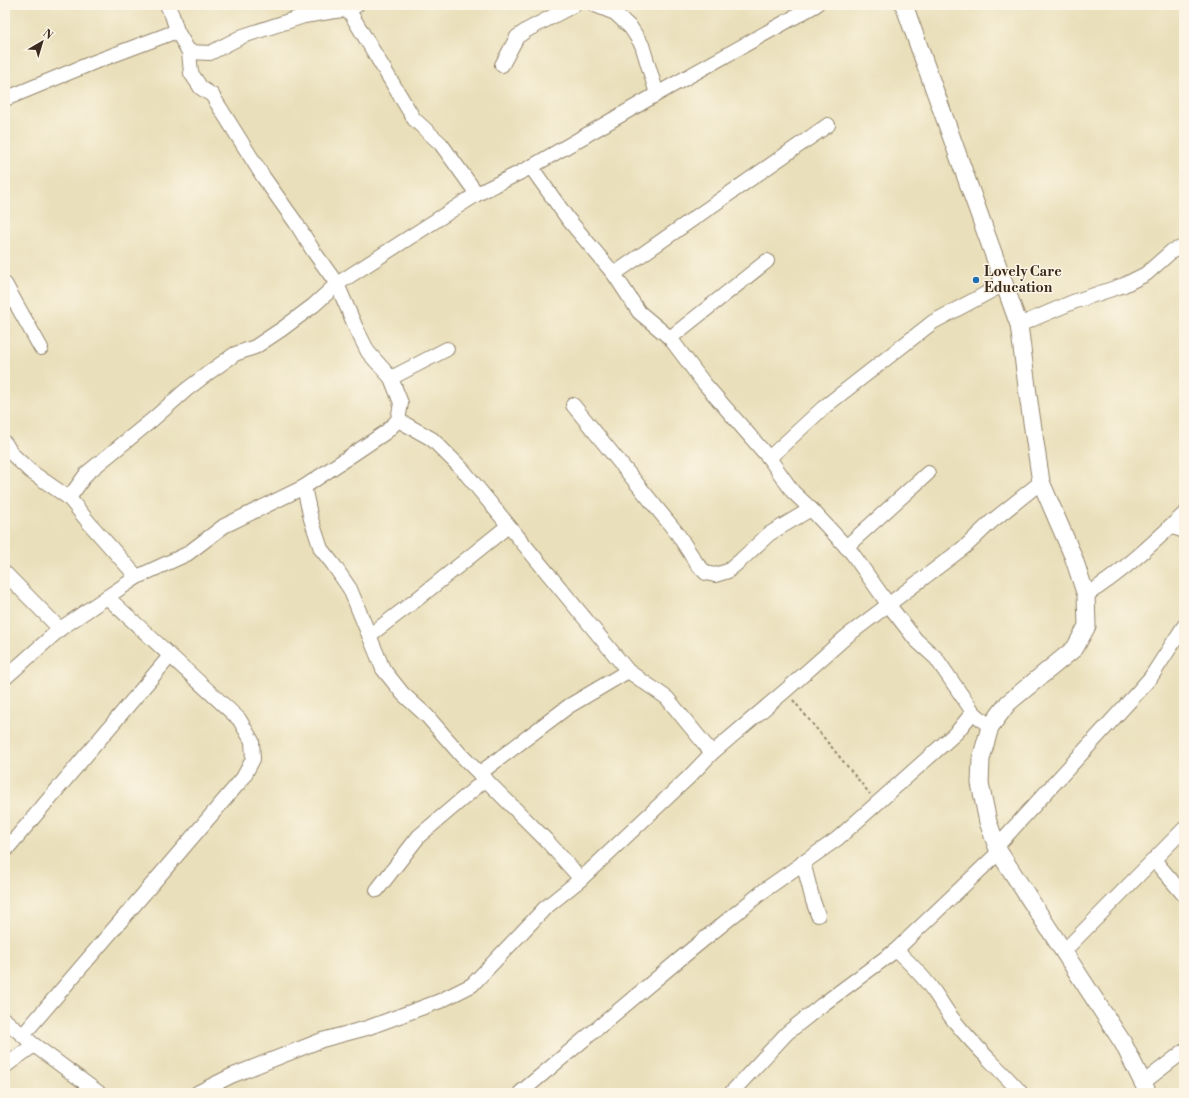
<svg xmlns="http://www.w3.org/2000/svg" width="1189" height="1098" font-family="'Libre Bodoni',serif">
	<rect width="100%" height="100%" fill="#fcf5e5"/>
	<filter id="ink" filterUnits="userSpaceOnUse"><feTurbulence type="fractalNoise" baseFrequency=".025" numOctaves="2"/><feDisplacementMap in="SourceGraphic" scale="8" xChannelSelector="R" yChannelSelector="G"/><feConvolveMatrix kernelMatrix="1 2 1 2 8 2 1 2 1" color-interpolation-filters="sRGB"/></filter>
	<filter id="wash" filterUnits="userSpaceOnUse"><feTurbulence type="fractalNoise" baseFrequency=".012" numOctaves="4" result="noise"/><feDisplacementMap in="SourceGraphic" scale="16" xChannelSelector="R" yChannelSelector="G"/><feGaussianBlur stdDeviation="0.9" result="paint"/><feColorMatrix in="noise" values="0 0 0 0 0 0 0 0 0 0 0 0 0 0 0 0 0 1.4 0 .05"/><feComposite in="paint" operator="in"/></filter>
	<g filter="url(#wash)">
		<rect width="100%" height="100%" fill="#e9dfba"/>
	</g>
	<g filter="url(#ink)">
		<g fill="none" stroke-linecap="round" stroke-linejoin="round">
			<!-- minor casing -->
			<g stroke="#92846c" stroke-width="16">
				<g id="minor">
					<path d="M595,5l20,8 16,15 11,17 15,49"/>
					<path d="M348,9l66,110 27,25 36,50"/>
					<path d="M189,52l21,1 33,-17 61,-20 44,-7 9,-4"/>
					<path d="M502,65l15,-28 10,-7 47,-25"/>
					<path d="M5,99l87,-36 85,-32"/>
					<path d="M531,167l37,52 46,55 25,38 31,26 33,44 66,76 24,34 18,17 41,44 36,51 28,36 20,18 37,54 17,15"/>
					<path d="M614,274l214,-149"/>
					<path d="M5,284l36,64"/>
					<path d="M1019,325l54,-23 51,-17 22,-11 26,-23 12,-4"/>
					<path d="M670,338l97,-77"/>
					<path d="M391,378l56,-29"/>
					<path d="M573,405l104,128 20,31 9,9 9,2 13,-4 13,-11 28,-26 42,-25"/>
					<path d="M398,420l34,19 31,31 165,201 39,27 45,55"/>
					<path d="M5,443l7,11 18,17 39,27 21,26 47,53"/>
					<path d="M769,458l54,-50 110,-86 71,-38"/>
					<path d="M304,487l7,32 10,30 12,15 17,25 33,80 20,25 24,22 34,39 86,86 34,38"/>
					<path d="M69,498l18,-25 65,-53 34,-30 25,-19 24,-17 20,-7 27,-18 32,-24 23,-21 140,-90 54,-27 126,-73 159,-89"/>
					<path d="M1170,526l14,5"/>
					<path d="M846,547l82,-74"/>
					<path d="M5,573l55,56"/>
					<path d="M1086,595c36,-22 67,-52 98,-81"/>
					<path d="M370,635l46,-35 92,-74"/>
					<path d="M5,678l55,-49 47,-32 30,-20 50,-23 37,-28 80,-39 82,-55 12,-12 3,-17 -10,-25 -23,-26 -12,-24 -19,-44 -23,-32 -18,-29 -32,-45 -52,-83 -11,-7 -10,-15 -2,-21 -12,-21 -5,-16 -5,-10"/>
					<path d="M480,773l89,-67 59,-35"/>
					<path d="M997,846l140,-153 14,-16 33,-51"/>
					<path d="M5,851l165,-195"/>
					<path d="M1154,860l30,35"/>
					<path d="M803,862l10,39 5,14"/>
					<path d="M377,890l42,-54 67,-57"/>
					<path d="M896,950c14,13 28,27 39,43 7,10 13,21 21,30 20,25 44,46 65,70"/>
					<path d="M1064,951l120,-122"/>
					<path d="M5,1020l29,25 65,48"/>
					<path d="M23,1035l220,-257 10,-19 -1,-18 -13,-22 -132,-122"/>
					<path d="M5,1066l29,-21"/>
					<path d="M1144,1082l40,-31"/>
					<path d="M197,1093l34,-17 91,-36 45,-12 73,-27 32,-16 73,-77 36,-29 108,-102 23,-24 73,-62 62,-55 120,-91 24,-23 50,-40"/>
					<path d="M520,1093l172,-144 74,-60 71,-50 120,-107 16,-20"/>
					<path d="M731,1093l56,-60 35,-28 74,-55 103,-98"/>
				</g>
			</g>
			<!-- tertiary casing -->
			<g stroke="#92846c" stroke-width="19">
				<path id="tertiary" d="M904,5l115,320 10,77 12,80 32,74 13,39 1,31 -12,22 -67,55 -18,24 -9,32 -1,24 8,39 11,30 124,191 25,50"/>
			</g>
			<!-- path -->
			<path stroke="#92846c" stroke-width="2" stroke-dasharray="3 3" stroke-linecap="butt" d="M793,700l77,94"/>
			<!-- minor -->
			<use href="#minor" stroke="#fff" stroke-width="14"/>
			<!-- tertiary -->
			<use href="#tertiary" stroke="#fff" stroke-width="17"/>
		</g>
	</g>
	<!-- markers -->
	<circle fill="#1f6fb2" stroke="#fcf5e5" stroke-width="1.5" cx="976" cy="280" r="4"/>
	<g text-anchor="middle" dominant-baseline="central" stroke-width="3" stroke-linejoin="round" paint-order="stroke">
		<!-- poi labels -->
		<g font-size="14" font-weight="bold" fill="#3b2a1e" stroke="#fcf5e5" text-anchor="start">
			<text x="984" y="272">Lovely Care<tspan x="984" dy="16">Education</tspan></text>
		</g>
	</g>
	<!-- margin -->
	<rect width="1189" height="1098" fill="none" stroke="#fcf5e5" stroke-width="20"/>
	<!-- north arrow -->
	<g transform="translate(42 42) rotate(38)" stroke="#fcf5e5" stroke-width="3" paint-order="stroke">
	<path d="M0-3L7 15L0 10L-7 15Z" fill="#3b2a1e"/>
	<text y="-6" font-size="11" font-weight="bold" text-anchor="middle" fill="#3b2a1e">N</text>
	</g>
</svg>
